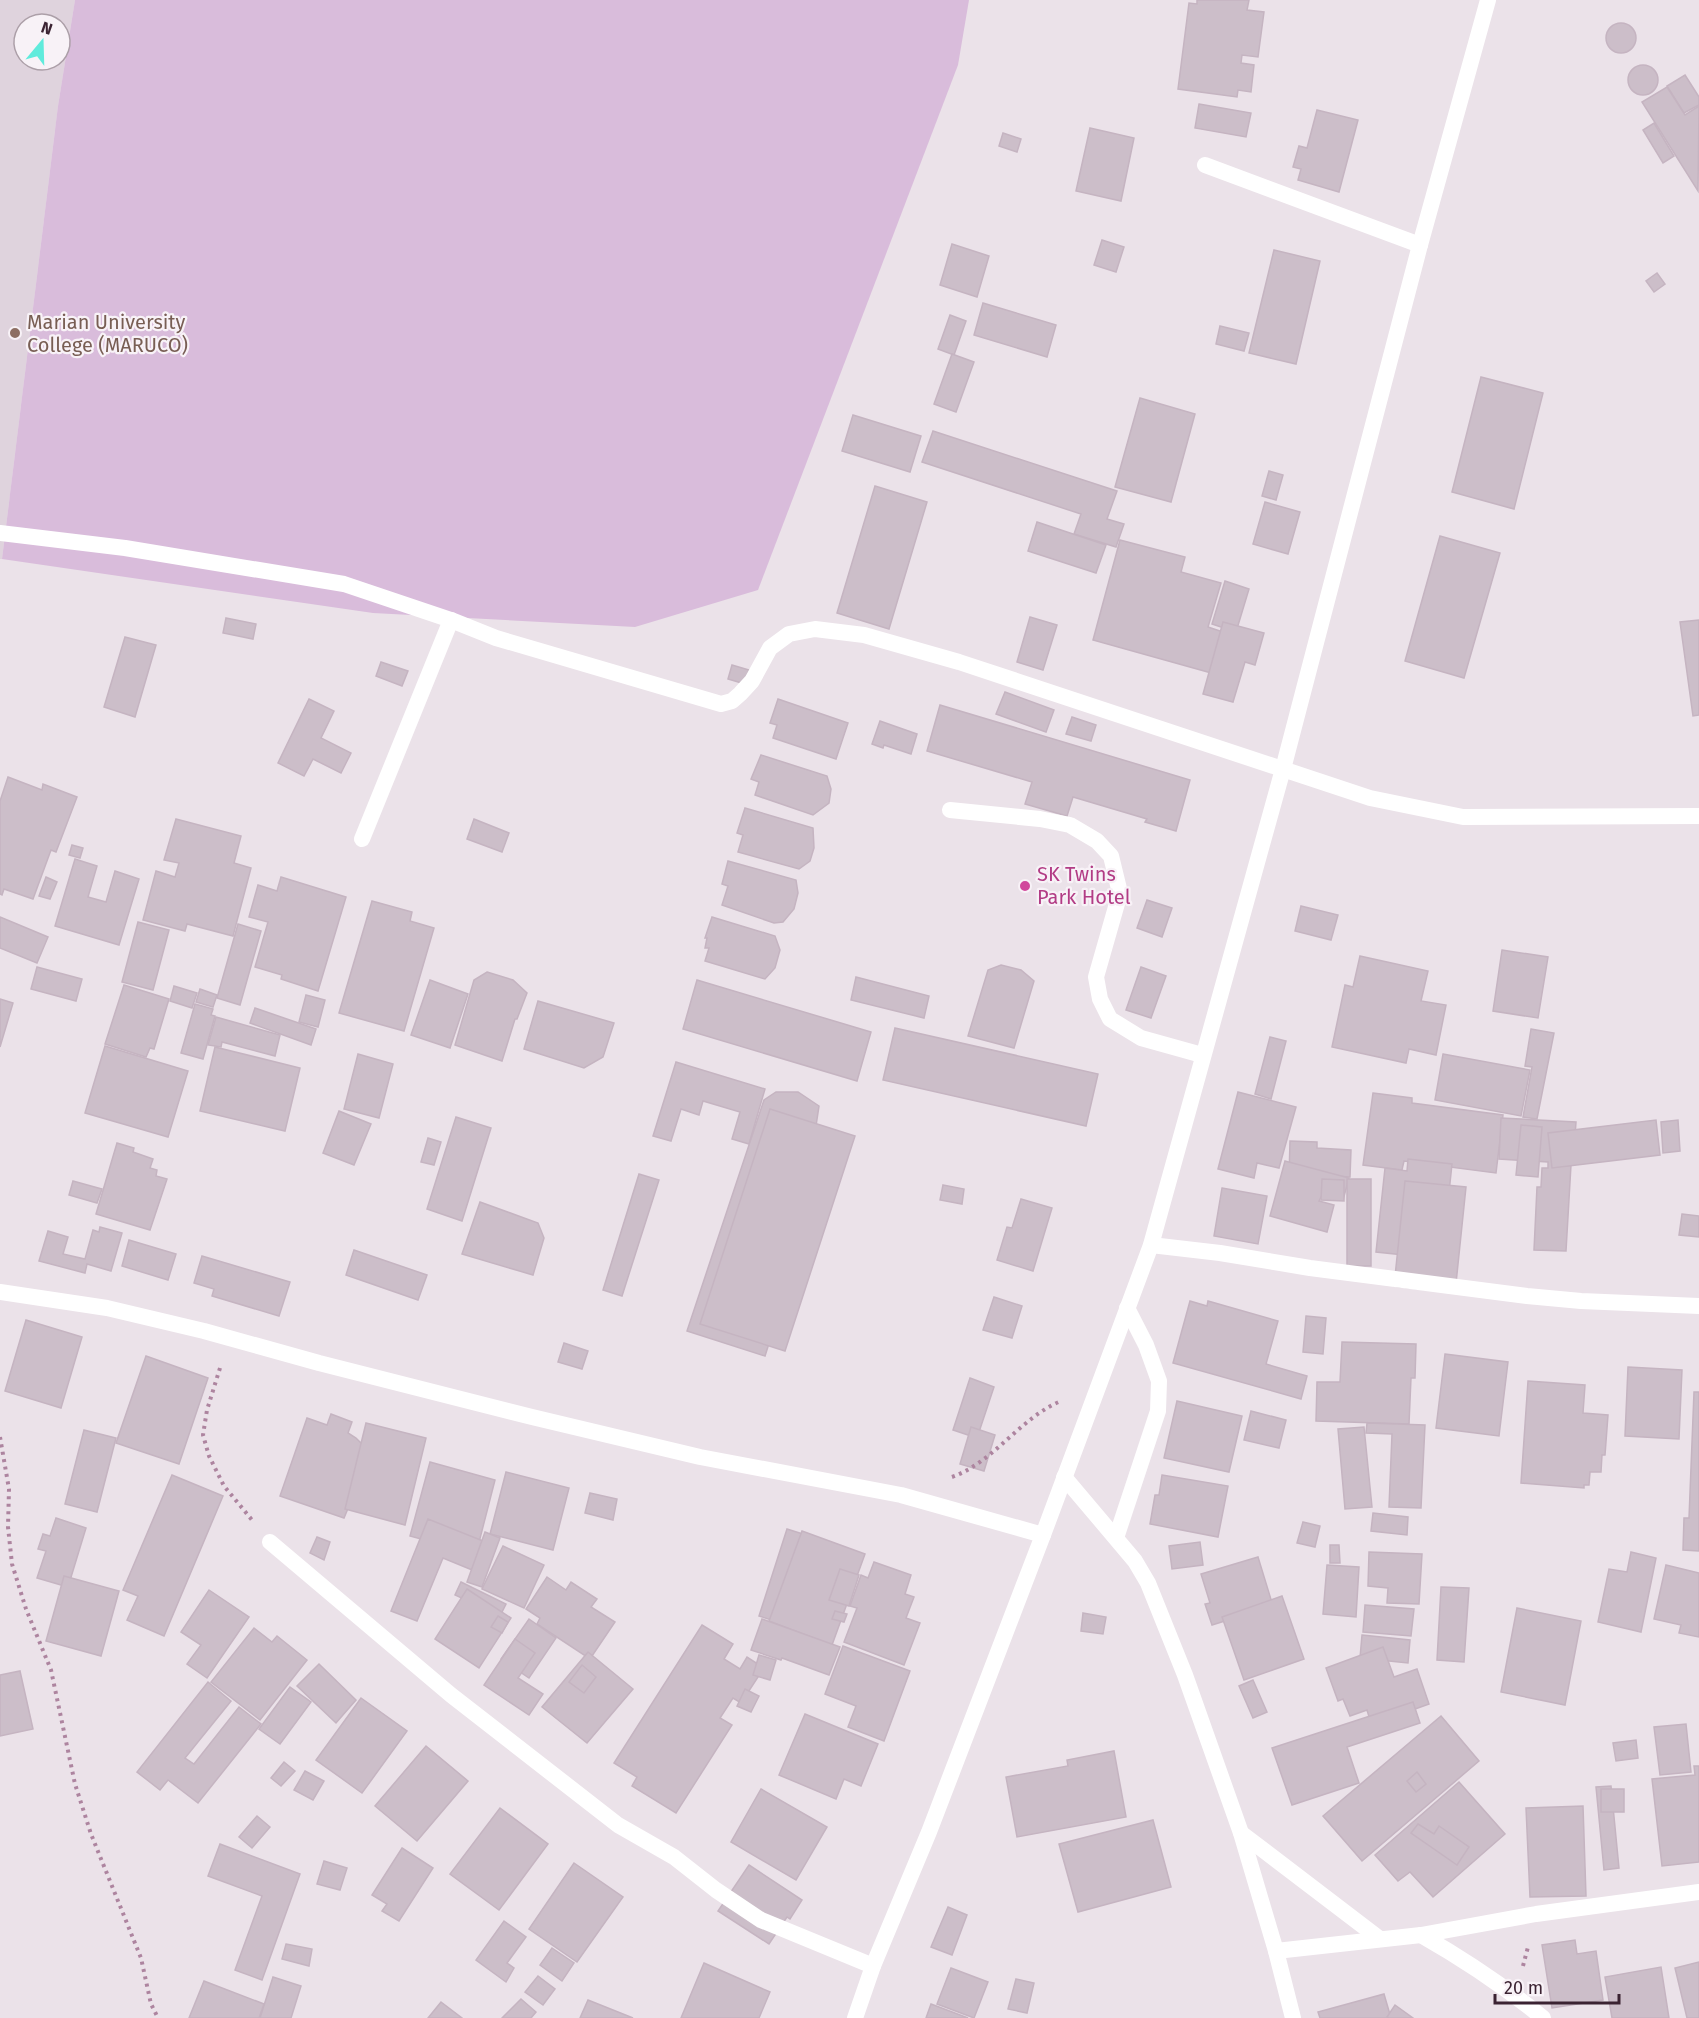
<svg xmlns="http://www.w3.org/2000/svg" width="1699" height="2018" font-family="'Fira Sans',sans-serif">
	<rect width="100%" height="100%" fill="#ebe2e9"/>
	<!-- built -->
	<path fill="#dfd3dd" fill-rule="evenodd" d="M0,0h75l-17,106 -56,453h-2zM24,24h36v36h-36z"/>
	<!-- green -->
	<path fill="#d9bcdb" d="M75,0h894l-11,65 -200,525 -123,37 -262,-14 -371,-54 56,-453z"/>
	<!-- building -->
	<g fill="#ccbec9" stroke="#c5b4c1" stroke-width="1.5">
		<path d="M1197,0h52l-2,10 17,2 -6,45 -16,-2 -1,8 13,2 -3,27 -13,-2 -1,7 -59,-8 11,-86 8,1z"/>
		<circle cx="1621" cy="38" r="15"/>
		<circle cx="1643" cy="80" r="15"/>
		<path d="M1685,75l14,22v8l-15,8 -17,-27z"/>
		<path d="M1667,87l18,28 14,-9 -1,85 -56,-89z"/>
		<path d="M1199,104l52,9 -5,24 -51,-9z"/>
		<path d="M1317,110l41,10 -19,72 -41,-12 3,-11 -8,-2 6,-21 8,2z"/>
		<path d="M1654,123l20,33 -11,7 -20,-33z"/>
		<path d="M1090,128l44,10 -13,63 -45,-10z"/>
		<path d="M1003,133l18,6 -4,13 -18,-6z"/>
		<path d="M1102,240l22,7 -8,25 -22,-7z"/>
		<path d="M952,244l37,12 -12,41 -37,-12z"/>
		<path d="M1274,250l46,11 -24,103 -47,-11z"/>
		<path d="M1657,273l8,11 -11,8 -8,-11z"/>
		<path d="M983,303l73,22 -9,32 -73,-22z"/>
		<path d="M950,315l16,6 -12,34 -16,-6z"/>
		<path d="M1220,326l29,7 -5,18 -28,-7z"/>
		<path d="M952,354l22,8 -18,50 -22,-8z"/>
		<path d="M1481,377l62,16 -29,116 -62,-17z"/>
		<path d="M1140,398l55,16 -24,88 -56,-15z"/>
		<path d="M853,415l68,21 -11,36 -68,-21z"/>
		<path d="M933,431l184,60 -10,28 17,5 -8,23 -42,-13 7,-20 -159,-52z"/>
		<path d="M1269,471l14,4 -7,25 -14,-4z"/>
		<path d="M875,486l52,16 -38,127 -52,-16z"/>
		<path d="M1265,502l35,10 -12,42 -35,-10z"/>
		<path d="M1037,522l69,23 -10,28 -68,-22z"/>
		<path d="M1440,536l60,17 -36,125 -59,-17z"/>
		<path d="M1120,540l65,17 -4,15 40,11 -13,44 18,6 -11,41 -122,-34z"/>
		<path d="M1225,581l24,8 -13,43 -24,-8z"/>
		<path d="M1030,617l27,8 -14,45 -26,-8z"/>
		<path d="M226,618l30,6 -3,15 -30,-6z"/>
		<path d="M1699,620v95l-6,1 -13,-94z"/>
		<path d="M1223,622l41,11 -9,32 -10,-3 -12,40 -30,-8z"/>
		<path d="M125,637l31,8 -21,72 -31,-10z"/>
		<path d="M381,662l27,9 -6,15 -26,-10z"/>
		<path d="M732,665l17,5 -4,14 -17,-5z"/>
		<path d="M1005,692l49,18 -8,22 -50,-18z"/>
		<path d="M309,699l25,12 -13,27 30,15 -10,20 -28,-14 -9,17 -26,-13z"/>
		<path d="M778,699l70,24 -12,36 -63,-21 4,-13 -7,-2z"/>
		<path d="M940,705l250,75 -14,51 -31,-9 2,-3 -74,-22 -6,19 -42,-12 7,-22 -105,-31z"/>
		<path d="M1072,717l24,8 -5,16 -25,-7z"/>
		<path d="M880,721l37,13 -6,20 -27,-9 -1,3 -11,-4z"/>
		<path d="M761,755l66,21 4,13 -2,14 -16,12 -58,-20 4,-13 -8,-3z"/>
		<path d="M8,777l34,13 1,-6 34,13 -21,55 -5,-2 -18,49 -29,-10 -2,6 -2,-1v-93z"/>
		<path d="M745,808l68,20 1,20 -4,13 -11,8 -61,-17 5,-17 -6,-2z"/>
		<path d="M176,819l65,17 -7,27 17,5 -18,68 -46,-12 -2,7 -42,-11 13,-49 19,6 4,-14 -15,-3z"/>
		<path d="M474,819l35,14 -7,19 -35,-13z"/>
		<path d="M72,845l11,3 -3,10 -11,-3z"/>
		<path d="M75,859l22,7 -9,31 18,5 9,-31 24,8 -20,66 -64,-19z"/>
		<path d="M728,861l68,19 2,13 -4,16 -11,13 -9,1 -52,-18 6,-19 -6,-2z"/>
		<path d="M46,877l11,5 -7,17 -11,-3z"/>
		<path d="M281,877l65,20 -28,94 -37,-12 1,-4 -27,-8 13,-45 -19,-5 9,-32 19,6z"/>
		<path d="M1147,900l25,8 -10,29 -25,-9z"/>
		<path d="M372,901l40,11 -2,9 24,7 -30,103 -65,-18z"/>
		<path d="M1301,906l37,9 -7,25 -36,-9z"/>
		<path d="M0,917l48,20 -11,26 -37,-15z"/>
		<path d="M712,917l63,19 5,14 -5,18 -10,11 -60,-18 4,-13h-4l2,-10h-2z"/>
		<path d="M138,922l31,8 -16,60 -31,-8z"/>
		<path d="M238,924l23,7 -21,74 -23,-7z"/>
		<path d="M1502,950l46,7 -10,61 -45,-7z"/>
		<path d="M1360,956l68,15 -7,30 25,4 -10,50 -27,-6 -3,14 -74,-16 13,-62 8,2z"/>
		<path d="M1001,965l20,5 13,11 -20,67 -46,-12 20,-66z"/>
		<path d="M37,967l45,12 -6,22 -45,-12z"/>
		<path d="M1141,967l25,9 -15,42 -25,-8z"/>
		<path d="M487,972l26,8 14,13 -10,26h-2l-13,42 -47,-16 19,-65z"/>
		<path d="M856,977l73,19 -5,22 -73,-18z"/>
		<path d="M430,980l38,14 -18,54 -39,-13z"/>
		<path d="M697,980l174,52 -14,49 -174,-52z"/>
		<path d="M124,985l45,14 -15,50 -4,-1 -4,9 -41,-13z"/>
		<path d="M174,986l23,7 -5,15 -22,-7z"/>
		<path d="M200,989l17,6 -4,12 -17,-5z"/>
		<path d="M306,995l19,5 -7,27 -19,-5z"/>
		<path d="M0,999l13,4 -13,44z"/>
		<path d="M538,1001l76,22 -11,34 -19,11 -60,-19z"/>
		<path d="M195,1004l18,5 -2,6 4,1 -12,43 -22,-6z"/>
		<path d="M255,1008l61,21 -5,16 -61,-22z"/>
		<path d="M216,1017l64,18 -5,21 -53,-14 -1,5 -13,-2z"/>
		<path d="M895,1028l203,46 -12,52 -203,-46z"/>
		<path d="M1531,1029l23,4 -17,86 -14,-2 9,-50 -7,-1z"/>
		<path d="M1270,1037l16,4 -15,58 -16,-5z"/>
		<path d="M105,1046l83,25 -20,66 -83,-24z"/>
		<path d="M215,1047l85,21 -15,63 -85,-20z"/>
		<path d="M358,1054l35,10 -14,54 -35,-9z"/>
		<path d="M1443,1054l87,16 -9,46 -86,-16z"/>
		<path d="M676,1062l89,27 -16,55 -17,-5 8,-27 -37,-11 -4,14 -18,-6 -10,32 -18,-5z"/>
		<path d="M776,1092h22l21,14 -3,20 20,7 -71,223 -78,-25 77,-231z"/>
		<path d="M1238,1092l58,15 -17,61 -22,-5 -3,15 -36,-9z"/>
		<path d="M1373,1093l39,5v5l91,12 -7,58 -92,-12 -2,9 -39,-5z"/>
		<path d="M770,1109l85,27 -70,215 -85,-27z"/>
		<path d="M339,1111l32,13 -17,41 -31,-12z"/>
		<path d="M456,1117l35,11 -29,93 -35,-12z"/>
		<path d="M1501,1118l75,4 -3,43h-2l-5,86 -32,-1 3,-63h4l1,-19h6v-6l-49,-3z"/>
		<path d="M1656,1120l4,35 -108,13 -4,-35z"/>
		<path d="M1678,1120l2,31 -17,2 -2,-31z"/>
		<path d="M1521,1125l21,2 -4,50 -22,-2z"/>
		<path d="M428,1138l13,4 -7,23 -13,-3z"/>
		<path d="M1290,1141l27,1v6l34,2 -1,27 -34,-2 -1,5 -26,-2z"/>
		<path d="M117,1143l17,5 -1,4 20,7 -3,9 7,2 -1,6 11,3 -17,51 -54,-16z"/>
		<path d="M1408,1159l44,5 -10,95 -66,-7 9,-84 22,3z"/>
		<path d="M1285,1161l64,17 -6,22 -21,-5 -3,6 15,4 -7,27 -57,-16z"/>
		<path d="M639,1174l20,6 -37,116 -19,-6z"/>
		<path d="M1322,1179l22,1v21l-23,-1z"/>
		<rect x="1347" y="1179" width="24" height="87"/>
		<path d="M73,1181l29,8 -5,14 -28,-8z"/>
		<path d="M1405,1181l61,6 -11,106 -61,-7z"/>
		<path d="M943,1185l21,4 -2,15 -22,-4z"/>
		<path d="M1222,1188l45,8 -9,48 -44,-8z"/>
		<path d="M1021,1199l31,9 -19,63 -36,-11 10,-33 5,1z"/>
		<path d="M480,1202l58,21 6,15 -11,37 -71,-21z"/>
		<path d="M1682,1214l17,2v21l-20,-2z"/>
		<path d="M100,1227l22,6 -11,38 -24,-7 -2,9 -46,-12 9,-30 20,6 -5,17 22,5 8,-29 6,2z"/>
		<path d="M129,1240l47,14 -8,26 -46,-14z"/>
		<path d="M354,1250l73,25 -9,25 -72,-25z"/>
		<path d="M202,1256l88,26 -11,34 -67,-20 2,-7 -20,-6z"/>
		<path d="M994,1297l28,9 -10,32 -29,-8z"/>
		<path d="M1190,1301l17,5 1,-5 70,20 -12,43 41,12 -6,23 -128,-36z"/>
		<path d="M1306,1316l20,2 -3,36 -20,-2z"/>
		<path d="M26,1320l56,17 -21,71 -56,-17z"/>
		<path d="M1342,1342l74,2 -1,34h-4l-2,46 -93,-3 1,-39h23z"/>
		<path d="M564,1343l24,8 -6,18 -24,-7z"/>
		<path d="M1445,1354l63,8 -9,74 -63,-8z"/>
		<path d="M146,1356l62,22 -29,86 -63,-21z"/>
		<path d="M1628,1367l54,3 -3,69 -54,-3z"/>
		<path d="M970,1378l24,9 -17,51 -24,-8z"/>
		<path d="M1528,1381l57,4 -2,28 25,2 -3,40h-3l-1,17h-11l-1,13h-5v3l-63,-5z"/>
		<path d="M1694,1392h5v159l-16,-1 1,-32h5z"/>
		<path d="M1177,1401l65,15 -13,56 -65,-14z"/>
		<path d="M1251,1411l35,9 -7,28 -35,-8z"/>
		<path d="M331,1414l21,8 -4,11 8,5 15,15 -27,65 -64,-22 27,-78 20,7z"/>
		<path d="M366,1423l60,15 -21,87 -60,-16z"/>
		<path d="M1367,1423l58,2 -4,83 -32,-1 3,-73 -26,-1z"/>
		<path d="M971,1427l24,8 -11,36 -24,-7z"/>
		<path d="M1364,1427l8,80 -27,2 -7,-80z"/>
		<path d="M84,1430l32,8 -19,74 -32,-8z"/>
		<path d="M430,1462l65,18 -19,74 -66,-18z"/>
		<path d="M506,1472l63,16 -16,62 -63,-16z"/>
		<path d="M172,1475l51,21 -59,140 -37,-16 11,-24 -15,-6z"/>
		<path d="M1162,1475l66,11 -10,51 -68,-13 5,-29h4z"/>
		<path d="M590,1493l27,6 -4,21 -28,-7z"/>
		<path d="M1373,1513l35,4 -1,18 -36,-4z"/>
		<path d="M56,1518l30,10 -18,59 -31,-9 9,-27 -8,-2 5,-15 7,2z"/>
		<path d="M428,1519l60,24 -11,29 -34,-14 -26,63 -26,-10z"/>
		<path d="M1303,1522l17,4 -5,21 -18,-4z"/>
		<path d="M787,1529l57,18 -28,87 -57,-18z"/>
		<path d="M802,1531l63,23 -33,91 -63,-24z"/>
		<path d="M485,1532l15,6 -18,49 -15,-5z"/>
		<path d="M317,1537l13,5 -6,18 -14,-7z"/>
		<path d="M1200,1542l3,23 -31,4 -3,-23z"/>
		<path d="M1330,1545h9l1,18h-10z"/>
		<path d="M503,1546l41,19 -20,43 -42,-19z"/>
		<path d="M1369,1552l53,2 -3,50 -32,-1 1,-15 -20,-2z"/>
		<path d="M1631,1552l25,6 -15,74 -43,-10 11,-53 18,3z"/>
		<path d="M1258,1557l15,49 -61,19 -7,-21 5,-1 -9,-29z"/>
		<path d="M874,1562l37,13 -6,19 9,3 -8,21 14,5 -16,42 -60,-23 13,-34 -7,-2 11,-31 7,3z"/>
		<path d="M1327,1565l32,2 -3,50 -33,-3z"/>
		<path d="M1666,1565l33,8v64l-20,-4 2,-8 -27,-6z"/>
		<path d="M840,1569l19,6 -10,31 -20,-6z"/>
		<path d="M64,1576l55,15 -18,65 -55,-15z"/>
		<path d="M547,1577l19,13 5,-8 26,17 -6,8 24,15 -25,37 -53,-35 3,-6 -14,-9z"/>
		<path d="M461,1582l45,22 -6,12 -45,-21z"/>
		<path d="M1441,1587l28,1 -5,74 -27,-2z"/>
		<path d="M467,1589l44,29 -32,50 -44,-29z"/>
		<path d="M209,1590l40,27 -42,61 -20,-14 14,-19 -20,-13z"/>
		<path d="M1282,1596l22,63 -60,21 -22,-63z"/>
		<path d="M1365,1605l49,4 -3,27 -48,-4z"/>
		<path d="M1517,1608l64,13 -16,84 -64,-13z"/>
		<path d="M835,1611l12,3 -3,8 -12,-3z"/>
		<path d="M1083,1613l23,4 -3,17 -22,-3z"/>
		<path d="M498,1616l10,6 -6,11 -11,-6z"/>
		<path d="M529,1619l27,19 -27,40 -28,-19z"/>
		<path d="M762,1619l78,28 -11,28 -47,-17 -1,2 -30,-10z"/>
		<path d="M702,1625l31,19 -9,15 16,10 7,-12 17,11 -23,35 -8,-5 -13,20 12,7 -56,88 -44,-27 5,-9 -23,-14z"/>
		<path d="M254,1628l18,14 5,-6 30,24 -47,60 -49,-38z"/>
		<path d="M1362,1635l48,5 -2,23 -48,-5z"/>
		<path d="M515,1639l20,14 -17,25 25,16 -14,21 -45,-30z"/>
		<path d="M843,1646l67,25 -26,70 -36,-14 8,-21 -31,-12z"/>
		<path d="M1383,1647l11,30 23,-8 12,35 -25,9 -1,-4 -33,11 -3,-10 -17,6 -7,-17 -5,2 -12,-33z"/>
		<path d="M588,1652l45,37 -46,54 -45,-36z"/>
		<path d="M759,1655l17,5 -6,20 -17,-5z"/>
		<path d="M319,1664l37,36 -20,23 -39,-37z"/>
		<path d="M582,1665l14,12 -12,16 -15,-11z"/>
		<path d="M20,1671l13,58 -33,7v-61z"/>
		<path d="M1253,1680l14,32 -14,6 -14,-32z"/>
		<path d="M208,1682l23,19 -46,57 9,6 45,-57 22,17 -63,79 -30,-23 -8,10 -23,-18z"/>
		<path d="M290,1687l21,15 -31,42 -21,-15z"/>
		<path d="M745,1689l14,7 -8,16 -14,-6z"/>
		<path d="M361,1698l46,33 -45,62 -46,-33z"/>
		<path d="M1413,1702l7,21 -73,24 12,36 -67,22 -20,-57z"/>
		<path d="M805,1714l73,30 -17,42 -17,-7 -8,20 -57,-24z"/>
		<path d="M1441,1716l38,45 -117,100 -39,-45z"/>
		<path d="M1686,1724l5,48 -31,3 -6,-48z"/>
		<path d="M1636,1740l2,18 -22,3 -3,-18z"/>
		<path d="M426,1746l42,35 -51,60 -42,-35z"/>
		<path d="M1114,1751l12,66 -109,20 -11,-60 62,-11 -1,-6z"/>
		<path d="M284,1762l11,9 -14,15 -10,-8z"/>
		<path d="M1694,1766h5v96l-37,4 -10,-87 43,-4z"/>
		<path d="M305,1771l19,10 -11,19 -19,-10z"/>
		<path d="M1417,1772l9,12 -10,8 -9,-11z"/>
		<path d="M1459,1782l46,52 -72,63 -23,-25 -12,9 -23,-26z"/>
		<path d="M1611,1786l8,82 -15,2 -8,-83z"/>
		<path d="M761,1789l66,38 -31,53 -65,-38z"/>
		<rect x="1601" y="1789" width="23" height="23"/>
		<path d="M1583,1806l3,90 -56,1 -4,-89z"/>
		<path d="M500,1808l48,36 -49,66 -49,-36z"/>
		<path d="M257,1816l13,11 -18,21 -13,-11z"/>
		<path d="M1153,1820l18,67 -93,25 -19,-68z"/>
		<path d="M1418,1824l16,10 5,-8 30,21 -12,18 -46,-32z"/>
		<path d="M220,1844l80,30 -38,106 -27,-10 27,-74 -54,-20z"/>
		<path d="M402,1848l31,20 -34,53 -17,-10 5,-7 -15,-9z"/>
		<path d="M324,1861l23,7 -7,22 -23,-6z"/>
		<path d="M574,1863l49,34 -46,65 -48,-33z"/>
		<path d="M749,1865l53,35 -12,19 -3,-2 -18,27 -51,-33z"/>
		<path d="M948,1907l19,8 -15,40 -21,-8z"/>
		<path d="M504,1921l22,16 -19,26 7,5 -8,14 -30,-22z"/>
		<path d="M1575,1940l2,14 19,-3 7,49 -51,8 -10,-63z"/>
		<path d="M286,1944l26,5 -3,17 -27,-7z"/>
		<path d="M552,1948l22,15 -12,18 -22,-16z"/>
		<path d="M1699,1962v56h-12l-12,-50z"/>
		<path d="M704,1963l66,29 -11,26h-78z"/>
		<path d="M1661,1967l8,51h-57l-7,-41z"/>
		<path d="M951,1968l37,14 -14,36 -37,-14z"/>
		<path d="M538,1976l17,13 -12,16 -18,-13z"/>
		<path d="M273,1977l28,9 -10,32h-31z"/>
		<path d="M1016,1979l18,4 -7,30 -19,-4z"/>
		<path d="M204,1981l60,23 -5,14h-70z"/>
		<path d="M1384,1994l7,24h-71l-2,-6z"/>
		<path d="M521,1999l15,13 -5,6h-29z"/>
		<path d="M588,2000l45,18h-53z"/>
		<path d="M441,2002l21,16h-34z"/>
		<path d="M931,2004l37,14h-42z"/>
		<path d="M1395,2005l18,13h-24l-2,-1z"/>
	</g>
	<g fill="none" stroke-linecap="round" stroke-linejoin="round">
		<!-- path -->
		<g stroke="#ad849f" stroke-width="4" stroke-dasharray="3 4.5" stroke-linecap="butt">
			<path d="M220,1368l-13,42 -4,25 6,21 15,30 28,34"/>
			<path d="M0,1437l9,52 -1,38 4,37 14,45 25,61 24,114 16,50 50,124 10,46 7,14"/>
			<path d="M952,1477c42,-15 68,-59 109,-76"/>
			<path d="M1523,1966l5,-19"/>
		</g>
		<!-- service -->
		<path stroke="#fff" stroke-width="16" d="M950,810l90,9 30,6 27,16 14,15 9,37 -24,84 4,22 10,20 31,19 61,17"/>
		<!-- minor -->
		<g stroke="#fff" stroke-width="16">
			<path d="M1205,165l215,80"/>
			<path d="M0,533l125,15 219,36 107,36 45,18 225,66 11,-3 8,-7 12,-13 18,-33 19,-14 26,-5 49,6 95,27 411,136 93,19 236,-1"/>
			<path d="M362,839l89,-219"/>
			<path d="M1151,1245l69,8 90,15 217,28 54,5 118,5"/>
			<path d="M0,1292l107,16 97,23 115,32 213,54 168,40 201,38 142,40"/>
			<path d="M1064,1477l71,84 13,22 37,92 56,158 35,118 17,67"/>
			<path d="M1116,1538l42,-127 1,-30 -13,-36 -19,-37"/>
			<path d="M270,1542l181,153 167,130 56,32 42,33 45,30 112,46"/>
			<path d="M1241,1833l139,106"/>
			<path d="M1421,1935c44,25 83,51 122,83"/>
			<path d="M1276,1951l145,-16 115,-21 163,-22"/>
			<path d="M855,2018l18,-52 56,-134 114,-297 108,-290 132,-476 137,-524 68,-245"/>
		</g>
	</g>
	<!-- markers -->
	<circle fill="#8d6e63" stroke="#f8f2f7" stroke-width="2" cx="15" cy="333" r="6"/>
	<circle fill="#d1479c" stroke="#f8f2f7" stroke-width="2" cx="1025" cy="886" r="6"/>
	<g text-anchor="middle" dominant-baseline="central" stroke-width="4.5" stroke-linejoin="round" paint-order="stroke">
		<!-- education labels -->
		<g font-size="20" fill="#785e54" stroke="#f8f2f7" text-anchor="start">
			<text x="27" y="322">Marian University<tspan x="27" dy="23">College (MARUCO)</tspan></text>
		</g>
		<!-- hotel labels -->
		<g font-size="20" fill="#b23c85" stroke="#f8f2f7" text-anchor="start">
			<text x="1037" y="874">SK Twins<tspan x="1037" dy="23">Park Hotel</tspan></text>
		</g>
	</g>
	<!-- north arrow -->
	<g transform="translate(42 42) rotate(19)"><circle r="28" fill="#f8f2f7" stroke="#ac9fa8" stroke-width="1.5"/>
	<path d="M0-4.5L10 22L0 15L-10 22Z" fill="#60ebdc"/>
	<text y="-9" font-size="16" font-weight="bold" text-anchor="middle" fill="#3b2332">N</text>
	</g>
	<!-- scale -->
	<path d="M1495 1994v9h124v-9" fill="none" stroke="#3b2332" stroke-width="3"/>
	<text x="1504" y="1994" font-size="18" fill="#3b2332" stroke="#f8f2f7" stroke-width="4.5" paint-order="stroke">20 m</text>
</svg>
